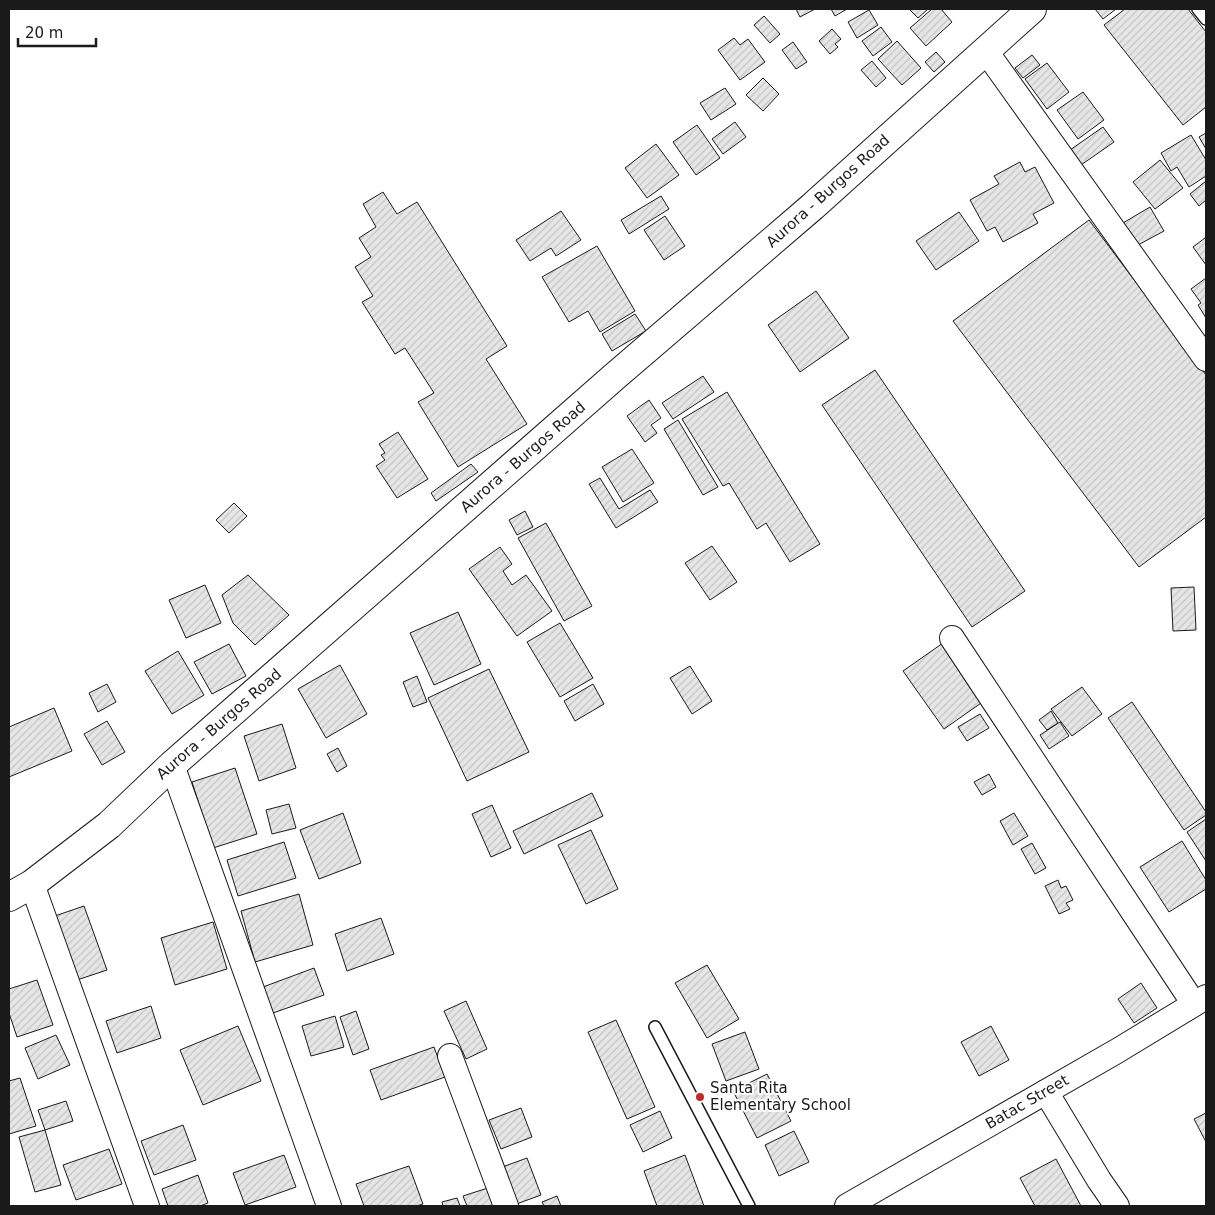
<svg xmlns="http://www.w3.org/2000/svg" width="1215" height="1215" font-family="'DejaVu Sans',sans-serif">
	<defs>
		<pattern id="building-hatch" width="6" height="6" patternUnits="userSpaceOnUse" patternTransform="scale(1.25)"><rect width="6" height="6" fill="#e6e6e6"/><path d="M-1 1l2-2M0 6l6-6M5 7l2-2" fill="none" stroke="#c5c5c5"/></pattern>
	</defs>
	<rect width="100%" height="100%" fill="#fff"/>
	<!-- building -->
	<g fill="url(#building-hatch)" stroke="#1a1a1a">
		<path d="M796,9h19l-15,8z"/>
		<path d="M831,9h16l-12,7z"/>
		<path d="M909,9h19l-10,9z"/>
		<path d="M932,9h9l11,13 -26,24 -16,-18z"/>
		<path d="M1095,9h21l-13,10z"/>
		<path d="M1125,9h63l18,23v75l-23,18 -79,-100z"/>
		<path d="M869,10l9,15 -21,13 -9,-16z"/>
		<path d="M764,16l16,18 -10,9 -16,-18z"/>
		<path d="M881,27l11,15 -19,14 -11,-15z"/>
		<path d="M832,29l9,10 -6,5 3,3 -8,7 -11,-13z"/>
		<path d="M734,38l6,7 8,-6 17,23 -25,18 -22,-30z"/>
		<path d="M897,41l24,27 -19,17 -24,-26z"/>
		<path d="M793,42l14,20 -11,7 -14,-19z"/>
		<path d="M936,52l9,10 -11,10 -9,-10z"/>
		<path d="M1032,55l8,10 -17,13 -8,-10z"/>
		<path d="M872,61l14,17 -10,9 -15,-17z"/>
		<path d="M1047,63l22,29 -22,17 -22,-30z"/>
		<path d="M763,78l16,16 -16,17 -17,-16z"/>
		<path d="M725,88l11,16 -25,16 -11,-17z"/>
		<path d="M1083,92l21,28 -26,19 -21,-29z"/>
		<path d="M735,122l11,15 -23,17 -11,-15z"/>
		<path d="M697,125l23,33 -24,17 -23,-33z"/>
		<path d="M1103,127l11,15 -33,23 -11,-15z"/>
		<path d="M1206,133v16l-7,-12z"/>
		<path d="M1191,135l15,25v16l-17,11 -12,-20 -6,4 -10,-18z"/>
		<path d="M656,144l23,31 -32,23 -22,-30z"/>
		<path d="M1160,160l23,28 -28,21 -22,-27z"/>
		<path d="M1020,162l5,10 10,-5 19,36 -21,11 5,9 -35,19 -8,-15 -8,4 -17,-31 29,-16 -5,-8z"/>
		<path d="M1206,181v19l-7,6 -9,-12z"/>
		<path d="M383,192l14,22 20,-12 90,144 -21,13 41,65 -69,43 -40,-65 16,-9 -29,-45 -10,6 -33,-52 11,-6 -18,-29 16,-10 -12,-19 17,-11 -13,-23z"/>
		<path d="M661,196l8,13 -40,25 -8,-14z"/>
		<path d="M1150,207l14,24 -28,15 -13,-23z"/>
		<path d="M561,211l20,29 -25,16 -5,-8 -21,13 -14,-21z"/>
		<path d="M959,212l20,29 -43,29 -20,-29z"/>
		<path d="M665,216l20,30 -21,14 -20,-30z"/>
		<path d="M1089,220l117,155v142l-67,50 -186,-246z"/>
		<path d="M1205,238l1,2v25l-13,-18z"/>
		<path d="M597,246l38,65 -35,21 -12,-21 -19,11 -27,-45z"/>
		<path d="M1206,278v40l-8,-13 3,-2 -10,-14z"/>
		<path d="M816,291l33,47 -49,34 -32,-47z"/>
		<path d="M635,314l11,17 -34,20 -10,-17z"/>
		<path d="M875,370l150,221 -53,36 -150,-222z"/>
		<path d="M703,376l11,16 -41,27 -11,-16z"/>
		<path d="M727,392l93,152 -30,18 -24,-39 -9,6 -28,-46 -6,3 -41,-67z"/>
		<path d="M649,400l12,18 -10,7 6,8 -12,9 -18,-26z"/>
		<path d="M678,420l40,67 -15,8 -39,-66z"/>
		<path d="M398,432l30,47 -31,19 -21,-32 9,-6 -4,-5 4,-2 -6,-9z"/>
		<path d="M632,449l22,34 -31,19 -21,-35z"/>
		<path d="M471,464l7,8 -42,29 -5,-8z"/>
		<path d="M600,478l19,31 31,-19 8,12 -42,26 -27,-44z"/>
		<path d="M234,503l13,13 -18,17 -13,-13z"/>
		<path d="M525,511l8,16 -16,8 -8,-15z"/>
		<path d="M546,523l46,83 -28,15 -46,-83z"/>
		<path d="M712,546l25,36 -27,18 -25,-37z"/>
		<path d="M500,547l12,17 -9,7 9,14 14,-10 26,36 -35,25 -48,-67z"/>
		<path d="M248,575l41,40 -34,30 -22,-22 -11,-28z"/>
		<path d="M205,585l16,38 -35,15 -17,-38z"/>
		<path d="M1194,587l2,43 -23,1 -2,-43z"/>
		<path d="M458,612l23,52 -47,21 -24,-52z"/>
		<path d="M560,623l33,55 -33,19 -33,-55z"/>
		<path d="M943,643l41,58 -40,28 -41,-58z"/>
		<path d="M229,644l17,32 -34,18 -18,-32z"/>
		<path d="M178,651l26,44 -32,19 -27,-43z"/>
		<path d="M340,665l27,49 -41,24 -28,-49z"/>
		<path d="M690,666l22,35 -20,13 -22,-36z"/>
		<path d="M489,669l40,83 -62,29 -39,-83z"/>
		<path d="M417,676l10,26 -14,5 -10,-25z"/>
		<path d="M107,684l9,18 -18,10 -9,-19z"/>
		<path d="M593,684l11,20 -29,17 -11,-20z"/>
		<path d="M1082,687l20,27 -30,22 -21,-27z"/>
		<path d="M1132,702l74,110v3l-22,15 -76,-112z"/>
		<path d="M54,708l18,43 -63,26v-50z"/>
		<path d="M1051,711l7,12 -11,7 -8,-10z"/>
		<path d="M980,714l9,14 -22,13 -9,-14z"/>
		<path d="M107,721l18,31 -23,13 -18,-31z"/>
		<path d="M1060,722l9,14 -20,13 -9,-14z"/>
		<path d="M282,724l14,44 -37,13 -15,-45z"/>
		<path d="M338,748l9,18 -10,6 -10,-18z"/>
		<path d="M235,768l22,66 -44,14 -21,-66z"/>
		<path d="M989,774l7,13 -14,8 -8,-13z"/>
		<path d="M592,793l11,23 -79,38 -11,-23z"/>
		<path d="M289,804l7,24 -24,6 -6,-24z"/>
		<path d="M492,805l19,43 -20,9 -19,-43z"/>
		<path d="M343,813l18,50 -42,16 -19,-49z"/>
		<path d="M1014,813l14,23 -15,9 -13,-24z"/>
		<path d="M1206,819v42l-19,-29z"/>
		<path d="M591,830l27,59 -32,15 -28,-59z"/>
		<path d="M1182,841l24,39v9l-37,23 -29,-45z"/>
		<path d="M284,842l12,36 -58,18 -11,-36z"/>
		<path d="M1032,843l14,25 -11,6 -14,-25z"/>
		<path d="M1058,880l3,8 5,-2 7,14 -7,3 4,6 -11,5 -14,-28z"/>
		<path d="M299,894l14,51 -58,17 -14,-51z"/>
		<path d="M84,906l23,64 -36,12 -22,-64z"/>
		<path d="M381,918l13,36 -47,17 -12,-37z"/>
		<path d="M213,922l14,47 -52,16 -14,-47z"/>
		<path d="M707,965l32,54 -32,19 -32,-55z"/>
		<path d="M314,968l10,27 -51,18 -10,-26z"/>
		<path d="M37,980l16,45 -36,12 -8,-24v-24z"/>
		<path d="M1141,983l16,25 -23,15 -16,-24z"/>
		<path d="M466,1001l21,48 -21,10 -22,-48z"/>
		<path d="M151,1006l10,32 -44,15 -11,-32z"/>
		<path d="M356,1011l13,38 -16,6 -13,-38z"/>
		<path d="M335,1016l9,31 -33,9 -9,-30z"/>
		<path d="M616,1020l39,87 -28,12 -39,-87z"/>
		<path d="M238,1026l23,55 -58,24 -23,-55z"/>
		<path d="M991,1026l18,34 -30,16 -18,-34z"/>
		<path d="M745,1032l14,37 -33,12 -14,-37z"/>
		<path d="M56,1035l14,30 -32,14 -13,-31z"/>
		<path d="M434,1047l11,30 -64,23 -11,-30z"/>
		<path d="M767,1074l24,47 -34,17 -24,-47z"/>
		<path d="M20,1078l16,48 -27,8v-53z"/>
		<path d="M66,1101l7,20 -28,9 -7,-20z"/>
		<path d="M521,1108l11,29 -31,12 -12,-29z"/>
		<path d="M660,1111l12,27 -29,14 -13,-27z"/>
		<path d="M1206,1113v29l-12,-23z"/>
		<path d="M183,1125l13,35 -42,15 -13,-34z"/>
		<path d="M45,1130l16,55 -26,7 -16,-55z"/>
		<path d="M794,1131l15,31 -30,14 -14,-31z"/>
		<path d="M109,1149l13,35 -46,16 -13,-35z"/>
		<path d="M284,1155l12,32 -51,18 -12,-32z"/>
		<path d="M685,1155l19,51h-47l-13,-35z"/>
		<path d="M527,1158l14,37 -30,11 -14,-37z"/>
		<path d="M1056,1159l25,47h-46l-15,-28z"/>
		<path d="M409,1166l14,38 -7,2h-23l-1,-1 -5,1h-23l-8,-22z"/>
		<path d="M198,1175l10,28 -8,3h-32l-6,-17z"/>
		<path d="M494,1186l7,20h-34l-4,-10z"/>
		<path d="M557,1196l4,10h-17l-2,-4z"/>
		<path d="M457,1198l3,8h-17l-1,-4z"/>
	</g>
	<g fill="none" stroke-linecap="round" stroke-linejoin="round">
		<!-- lane casing -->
		<g stroke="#1a1a1a" stroke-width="14">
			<g id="lane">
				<path d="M1198,9l8,10"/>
				<path d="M655,1027l94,179"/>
			</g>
		</g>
		<!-- street casing -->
		<g stroke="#1a1a1a" stroke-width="26">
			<g id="street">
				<path d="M985,50l221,309"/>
				<path d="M952,638l242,366"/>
				<path d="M172,765l157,441"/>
				<path d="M32,884l115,322"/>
				<path d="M450,1056l56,150"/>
				<path d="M1046,1092l53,88 18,26"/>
				<path d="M847,1206l270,-155 89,-54"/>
			</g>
		</g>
		<!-- secondary casing -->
		<g stroke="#1a1a1a" stroke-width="30">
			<path id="secondary" d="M9,897l23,-13 77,-59 63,-60 442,-388 198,-170 220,-198"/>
		</g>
		<!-- lane -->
		<use href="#lane" stroke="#fff" stroke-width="11"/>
		<!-- street -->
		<use href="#street" stroke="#fff" stroke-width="24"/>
		<!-- secondary -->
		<use href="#secondary" stroke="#fff" stroke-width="28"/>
	</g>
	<!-- markers -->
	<circle fill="#c62828" stroke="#fff" stroke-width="2" cx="700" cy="1097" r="5"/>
	<g text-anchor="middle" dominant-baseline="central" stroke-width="4" stroke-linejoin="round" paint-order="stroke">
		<!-- street labels -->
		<g font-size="15" fill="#1a1a1a" stroke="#fff">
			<text transform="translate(828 191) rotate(-42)">Aurora - Burgos Road</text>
			<text transform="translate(523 457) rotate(-41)">Aurora - Burgos Road</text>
			<text transform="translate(219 724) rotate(-41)">Aurora - Burgos Road</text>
			<text transform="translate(1027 1102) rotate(-30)">Batac Street</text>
		</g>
		<!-- poi labels -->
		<g font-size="15" fill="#1a1a1a" stroke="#fff" text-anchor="start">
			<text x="710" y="1088">Santa Rita<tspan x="710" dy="17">Elementary School</tspan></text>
		</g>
	</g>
	<!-- border -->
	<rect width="1215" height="1215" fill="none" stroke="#1a1a1a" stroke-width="20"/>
	<!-- scale -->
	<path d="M18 38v8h78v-8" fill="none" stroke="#1a1a1a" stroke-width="2.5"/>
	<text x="25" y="38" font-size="15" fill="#1a1a1a" stroke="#ffffff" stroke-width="4" paint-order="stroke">20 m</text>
</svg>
